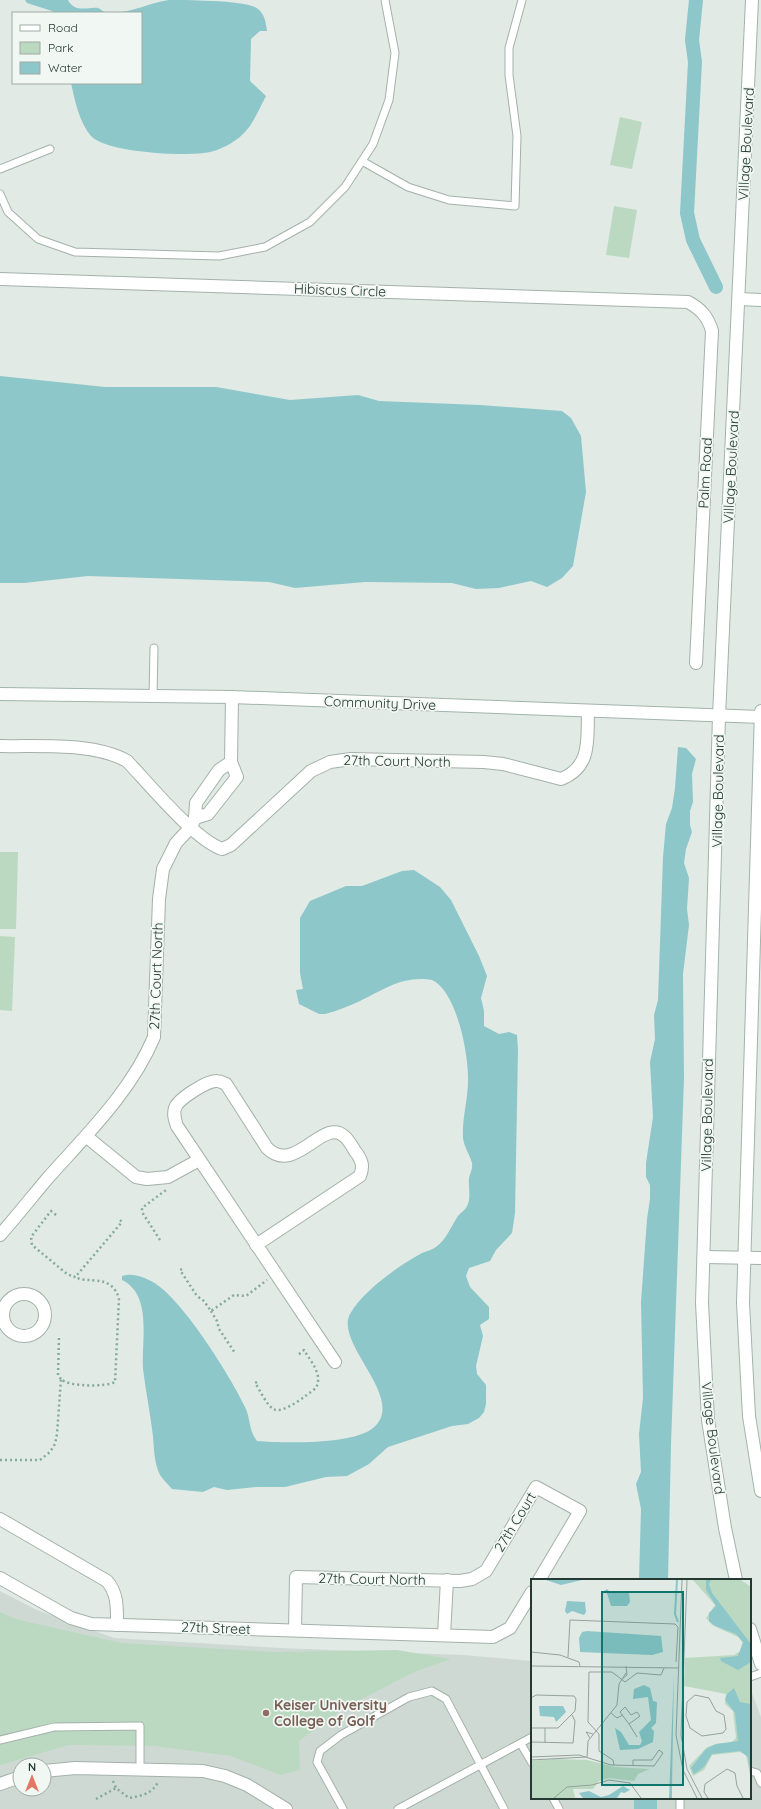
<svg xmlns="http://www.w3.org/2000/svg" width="761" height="1809" font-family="Quicksand,sans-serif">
	<rect width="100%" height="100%" fill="#e1eae5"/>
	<!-- built -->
	<path fill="#cfd9d4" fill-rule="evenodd" d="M0,1591l37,19 77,28 167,10 182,7 69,6v137h218v-110l11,29v92h-761zM20,1765h24v24h-24z"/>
	<!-- green -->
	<g fill="#bbd9c1">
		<path d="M620,117l22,5 -10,47 -22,-4z"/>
		<path d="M614,206l23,4 -8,48 -23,-3z"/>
		<path d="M0,852h18l-2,77h-16z"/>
		<path d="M0,936l15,1 -3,74 -12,-1z"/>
		<path d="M0,1612l19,8 103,23 152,9 123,-2 54,9 -37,13 -71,37 -44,32 1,29 -20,5 -49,-19 -77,-10 -85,-1 -69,20z"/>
	</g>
	<!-- water -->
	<g fill="#8dc7ca">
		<path d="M25,0h43c7,14 22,6 30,8 3,1 5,4 8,4 22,3 42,-9 63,-12 15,0 80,0 89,9 7,6 8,14 9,22h-7l-9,8 -1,42 16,15c-7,13 -13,29 -24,39 -7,7 -22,15 -32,17 -21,5 -104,1 -119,-16 -12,-14 -16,-35 -20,-53h70v-70h-88l-1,-2 -25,-8z"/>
		<path d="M0,376l105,11h111l74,13 68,-5 21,6 101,4 82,6 9,7 10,18 5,56 -13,74 -11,12 -15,9 -16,-6 -32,7 -23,1 -24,-6 -87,-1 -70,6 -26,-6 -181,-6 -64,7h-24z"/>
		<path d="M678,747l8,1 10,11 -4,15 1,28 -3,9v14l2,7 -6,17 -2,14 5,15 -2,31 2,16 -6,49 1,104 -13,367 -3,135h-29l2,-71 -5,-25 5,-12 -2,-38 4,-36 -2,-96 6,-83 3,-20v-14l-4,-8v-14l7,-46 -3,-55 5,-23 -1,-24 4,-15 5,-143 3,-33 6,-16 3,-20z"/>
		<path d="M414,870l26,17 11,13 28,56 8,20 -6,22 3,13v15l15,8 10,-2 8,3 1,15 -3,163 -3,20 -16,17 -6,11 -21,7 -3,8 4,11 19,20v12l-9,6 3,11 -7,30 1,8 9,11v19l-2,8 -5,6 -11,6 -16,2 -64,21 -19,17 -22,12 -21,1 -41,10h-28l-30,3 -13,-3 -11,5 -31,-3c-4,-5 -9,-9 -12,-14 -6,-12 -6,-27 -7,-39 -3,-23 -7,-44 -10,-67 -2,-27 10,-74 -21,-89v-4c10,-3 19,0 29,5 29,14 80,96 94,126 6,12 3,22 12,34 26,2 96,4 116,-13 35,-29 -39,-84 -23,-114 13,-23 48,-48 72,-61 4,-2 10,-3 14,-6 11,-8 15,-21 22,-31 2,-3 6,-5 8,-8 6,-9 2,-20 3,-30 1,-5 4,-9 3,-15 -2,-8 -8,-16 -9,-25 -1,-20 5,-38 5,-57 1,-25 -11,-90 -36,-101 -3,-1 -8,-1 -11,-1 -24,0 -40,12 -61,22 -11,5 -23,10 -35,13h-6l-20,-10 -3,-14 7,-1 -3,-16v-55l10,-17 36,-15h16l40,-15z"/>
		<rect x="634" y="1798" width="23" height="11"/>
	</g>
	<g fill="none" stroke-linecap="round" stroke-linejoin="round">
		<!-- canal -->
		<path stroke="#8dc7ca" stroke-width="14" d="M696,0l-4,40 3,22 -8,151 6,27 23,47"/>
		<!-- lane casing -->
		<g stroke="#a4b1ab" stroke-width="9">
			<g id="lane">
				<path d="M362,161l46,26 41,13 66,6 2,-70 -8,-61v-27l13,-48"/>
				<path d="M0,169l50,-20"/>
				<path d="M0,194l8,18 30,27 37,13 144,4 46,-9 45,-25 35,-35 28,-43 16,-44 6,-47 -10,-53"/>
				<path d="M153,696l1,-48"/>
				<path d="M750,1677l11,-4"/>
				<path d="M0,1740l54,-13 86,-1v44"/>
				<path d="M521,1744l11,19"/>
				<path d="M750,1771l7,2 4,10"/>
				<path d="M553,1798l6,11"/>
				<path d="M680,1798v11"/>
				<path d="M343,1809l-26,-47 3,-11 21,-16 68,-38 23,-6 14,8 58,110"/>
				<path d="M398,1809l134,-72"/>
			</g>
		</g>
		<!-- street casing -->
		<g stroke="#a4b1ab" stroke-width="14">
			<g id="street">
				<path d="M0,279l688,23c13,7 20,15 24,29l-16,332"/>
				<path d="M0,746c39,1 93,-4 127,15 22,23 67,78 95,88l9,-4 80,-74 19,-9 21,-3 133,3 19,2 58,15c31,-12 26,-40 27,-67"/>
				<path d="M195,818l13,-4 29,-37 -6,-15 1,-65"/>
				<path d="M87,1137l49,40 11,2 21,-2 31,-17"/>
				<path d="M0,1235c16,-18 31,-37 47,-56 39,-44 84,-87 107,-142l5,-138 4,-30 13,-26 15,-16 4,-9 1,-15 23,-33 12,-8"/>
				<path d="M256,1245l104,-69c4,-10 2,-16 -5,-25 -3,-5 -7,-12 -11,-15 -21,-19 -49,40 -77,12l-41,-64c-3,-1 -6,-3 -9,-3 -9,-1 -39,18 -42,27 -2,7 0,12 2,18l158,236"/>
				<path d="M704,1257l57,1"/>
				<circle cx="24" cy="1315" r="21"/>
				<path d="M0,1519l107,62c11,13 10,27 10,44"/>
				<path d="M0,1578l71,40 20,6 402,13 17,-9 22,-36"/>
				<path d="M295,1630l1,-53 164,4 12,-2 14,-8 50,-84 44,24 -41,69"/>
				<path d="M444,1635l3,-55"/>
				<path d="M44,1771l31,-3 128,3 22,5 22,9 39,24"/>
				<path d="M0,1784l20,-7"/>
			</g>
		</g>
		<!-- secondary casing -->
		<g stroke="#a1b4ab" stroke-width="14">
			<g id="secondary">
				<path d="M739,299l22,1"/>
				<path d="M0,694l232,3 529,20"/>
				<path d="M761,711l-18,592 6,113 12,75"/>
				<path d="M736,1580l-11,-52 -17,-108 -6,-117 17,-587 33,-716"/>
				<path d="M750,1629l11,35"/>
			</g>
		</g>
		<!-- path -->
		<g stroke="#84aa9b" stroke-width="2.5" stroke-dasharray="2 3" stroke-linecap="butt">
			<path d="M56,1215l-5,-4 -20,26 1,8 35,29 7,3 3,-2"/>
			<path d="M160,1240l-18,-28v-4l24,-18"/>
			<path d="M182,1269l-2,1 17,26 7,5 7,10 23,-16 12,1 21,-16"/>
			<path d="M211,1311l6,10 2,8 16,24"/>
			<path d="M59,1338l-1,37 3,4"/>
			<path d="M257,1382l-2,1c5,7 11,21 18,26 10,6 35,-15 43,-21 7,-14 -5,-26 -12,-38l-6,5"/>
			<path d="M0,1460h40l10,-8 5,-8 2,-10 4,-55c7,8 46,8 54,3l4,-84c-8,-21 -21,-16 -40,-19l-2,-4 45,-53 -4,-4"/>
			<path d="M113,1781l3,7 13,10c12,-2 23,-4 29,-16"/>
			<path d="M96,1799l20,-11"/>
		</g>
		<!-- lane -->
		<use href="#lane" stroke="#fff" stroke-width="7"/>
		<!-- street -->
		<use href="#street" stroke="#fff" stroke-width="12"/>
		<!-- secondary -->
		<use href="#secondary" stroke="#fff" stroke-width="12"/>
	</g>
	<!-- markers -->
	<circle fill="#8d6e63" stroke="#f1f7f3" stroke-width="1.5" cx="266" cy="1713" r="4"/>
	<g text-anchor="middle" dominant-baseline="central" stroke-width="3.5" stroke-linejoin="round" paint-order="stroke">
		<!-- street labels -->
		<g font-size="14" fill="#233931" stroke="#f1f7f3">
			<text transform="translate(746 144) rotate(-87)">Village Boulevard</text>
			<text transform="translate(340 290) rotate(2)">Hibiscus Circle</text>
			<text transform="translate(731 467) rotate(-87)">Village Boulevard</text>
			<text transform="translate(705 473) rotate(-87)">Palm Road</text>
			<text transform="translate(380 703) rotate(2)">Community Drive</text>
			<text transform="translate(397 761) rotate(1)">27th Court North</text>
			<text transform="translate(718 791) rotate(-89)">Village Boulevard</text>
			<text transform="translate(156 976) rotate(-88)">27th Court North</text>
			<text transform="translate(707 1115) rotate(-89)">Village Boulevard</text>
			<text transform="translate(713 1438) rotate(83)">Village Boulevard</text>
			<text transform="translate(515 1522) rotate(-59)">27th Court</text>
			<text transform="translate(372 1579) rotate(1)">27th Court North</text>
			<text transform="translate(216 1628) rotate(2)">27th Street</text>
		</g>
		<!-- education labels -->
		<g font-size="14" font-weight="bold" fill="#785e54" stroke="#f1f7f3" text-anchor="start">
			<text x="274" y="1705">Keiser University<tspan x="274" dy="16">College of Golf</tspan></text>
		</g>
	</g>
	<!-- overview -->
	<g transform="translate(531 1579)">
		<rect width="220" height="220" fill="#e1eae5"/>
		<path d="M162,1h48l10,7v193l-5,-25 -6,-3 -28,3 -8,15 -11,6 -4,-10 18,-19 9,-3 15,-1 5,-5 -3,-27 -8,-7 1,-10 -42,-8 1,-28 49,-3 8,-5 1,-7 -5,-6 -26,-12 -6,-7 9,-13zM24,180l32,1 28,7 35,2 -12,5 -4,7 -25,-3 -10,3 -6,8h-20l2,9h-44v-37z" fill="#bbd9c1"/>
		<path d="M15,1h36l-21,5zM175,1h5l-2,4 3,9 39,51v18l-13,8 -17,-9 -1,-3 18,-2 5,-14 -7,-8 -21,-8 -6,-5v-8l7,-7 -10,-16zM76,10l4,4h18l1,9 -3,4h-16l-4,-13 -3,-2zM36,22l18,1 1,10 -2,3 -12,-4 -5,3 -2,-3zM56,52l74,5 2,16 -11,3 -72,-3 -1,-14 3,-6zM143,92l-2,116v11h-3zM113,106l6,3 3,13 4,1 -1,21 -5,5 3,3 -1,11 -15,7 -18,1 -5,-22 6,4 8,13h11l2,-4 -3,-9 12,-12 -3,-23 -15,2 1,-10zM203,109l6,14 11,2v73l-3,-20 -8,-6 -28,3 -8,13 -10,7 -3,-6 15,-19 10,-5 22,-3 -3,-28 -10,-13 2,-6zM8,127h24l3,6 -10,10 -2,-5 -14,-1zM92,207l7,4 -6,3 -3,-1 -4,6h-34l-4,-5 10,-2 12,6 8,-2z" fill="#8dc7ca"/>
		<path fill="none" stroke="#8dc7ca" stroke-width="2" d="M146,1l-2,34 3,8"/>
		<path fill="none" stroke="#95a39d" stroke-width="1" d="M151,1l-6,155 7,35 14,28M156,1l-6,155 6,34 15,29M0,73l29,3 19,7 1,4M37,78l2,-37 105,4 3,3 -2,35M0,87l147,2M91,100l5,-4 -1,-9M164,116l14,3 7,13 8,4 2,14 -3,4 -21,3 -12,-8 -4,-12 1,-14zM0,119l5,-3 38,1 2,3 -1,12 -17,17h-27M80,134l6,5 6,-3M98,145l11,-8 -3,-4 -6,3 -6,-8 -5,5 9,12 8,13M68,155l-11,-12 1,-50h23l13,10 12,-9 24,2 3,-7M68,155v17l14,9 1,5M59,159l-4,-6 7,2M0,163l42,1 2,-22 -3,-6M14,164v-15M0,178l48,-2 32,10 43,1 9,-13 -4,-3 -7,10h-19v6M56,178l1,-16 29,-36 2,-21 7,-11M0,181l55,-3M23,219l13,-11 25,-2 17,-5 21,3 11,15M177,219l-4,-6 1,-8 22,-15 8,4 2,13 6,12"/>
		<path fill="#0f766e" fill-opacity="0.15" stroke="#0f766e" stroke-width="2" d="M71,13h81v193h-81z"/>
		<rect width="220" height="220" fill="none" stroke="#233931" stroke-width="2"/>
	</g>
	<!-- legend -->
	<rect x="12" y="12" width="130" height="72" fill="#f1f7f3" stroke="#9faba5"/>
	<rect x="20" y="25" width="20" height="6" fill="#ffffff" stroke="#9faba5"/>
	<text x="48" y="32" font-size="12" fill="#233931">Road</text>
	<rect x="20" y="42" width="20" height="12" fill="#bbd9c1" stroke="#9faba5"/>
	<text x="48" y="52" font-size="12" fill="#233931">Park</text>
	<rect x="20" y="62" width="20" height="12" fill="#8dc7ca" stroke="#9faba5"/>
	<text x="48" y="72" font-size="12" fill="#233931">Water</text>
	<!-- north arrow -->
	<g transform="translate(32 1777)"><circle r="19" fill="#f1f7f3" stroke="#9faba5"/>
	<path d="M0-3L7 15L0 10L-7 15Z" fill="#e47764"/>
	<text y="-6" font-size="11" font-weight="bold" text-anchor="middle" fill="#233931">N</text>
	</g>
</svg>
